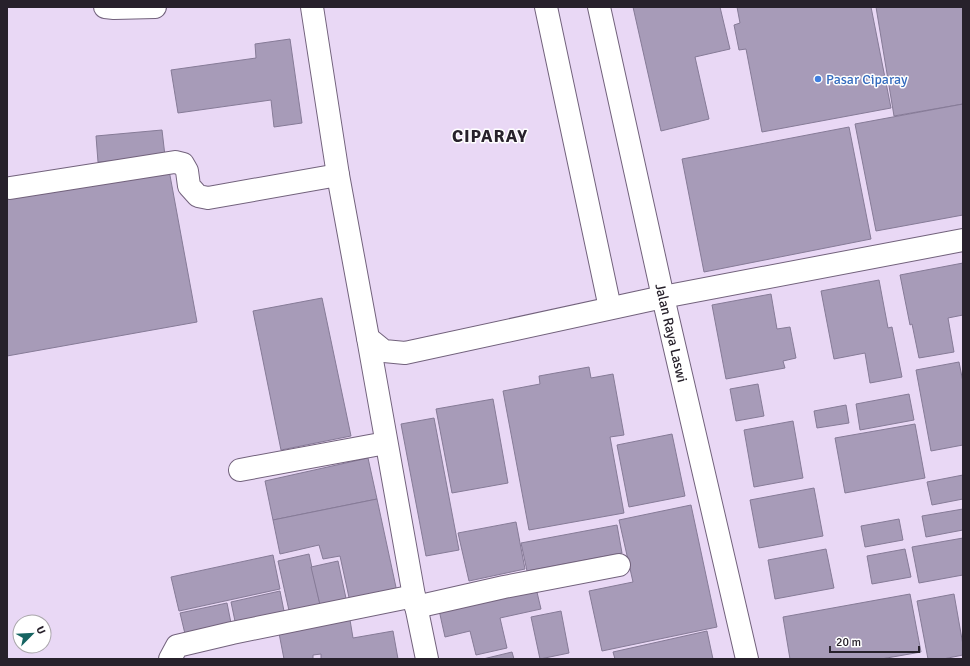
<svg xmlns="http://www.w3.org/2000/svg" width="970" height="666" font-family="Signika,sans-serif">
	<rect width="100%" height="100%" fill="#e9d8f5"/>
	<!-- building -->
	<g fill="#a79bb8" stroke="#867b97">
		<path d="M633,7h87l10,42 -35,8 14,62 -48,12z"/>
		<path d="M737,7h134l20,101 -129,24 -16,-83 -7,1 -5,-25 6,-2z"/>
		<path d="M876,7h87v97l-69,12z"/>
		<path d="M290,39l12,84 -28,4 -3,-27 -93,13 -7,-43 85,-12 -1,-14z"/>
		<path d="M963,104v111l-87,16 -21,-107z"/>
		<path d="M849,127l22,112 -167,33 -22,-113z"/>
		<path d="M162,130l3,26 -67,6 -2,-26z"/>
		<path d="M169,170l28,152 -190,34v-158z"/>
		<path d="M963,263v52l-15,3 6,34 -35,6 -7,-34 -2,1 -10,-50z"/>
		<path d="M879,280l9,48 4,-1 10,50 -32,6 -5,-30 -31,6 -13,-68z"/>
		<path d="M771,294l6,35 13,-2 6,31 -13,3 2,7 -59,11 -14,-74z"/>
		<path d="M322,298l29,138 -70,14 -28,-139z"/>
		<path d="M959,362l4,20v63l-32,6 -15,-81z"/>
		<path d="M589,367l2,11 22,-4 11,61 -14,2 14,76 -95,17 -26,-139 37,-7 -1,-8z"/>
		<path d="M758,384l6,32 -28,5 -6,-32z"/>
		<path d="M909,394l5,26 -54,10 -4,-26z"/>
		<path d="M493,399l15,84 -56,10 -16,-84z"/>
		<path d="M846,405l3,18 -32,5 -3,-17z"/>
		<path d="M434,418l25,132 -33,6 -25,-132z"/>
		<path d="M793,421l10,57 -49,9 -10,-57z"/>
		<path d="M915,424l10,54 -80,15 -10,-55z"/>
		<path d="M672,434l13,62 -56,11 -12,-62z"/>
		<path d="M368,458l9,41 -104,21 -8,-39z"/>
		<path d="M963,475v24l-31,6 -5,-23z"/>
		<path d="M814,488l9,48 -64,12 -9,-48z"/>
		<path d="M377,499l20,93 -47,10 -10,-46 -17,3 -4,-14 -39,9 -7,-34z"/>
		<path d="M691,505l26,122 -115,24 -13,-60 44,-9 -14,-62z"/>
		<path d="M963,509v21l-37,7 -4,-21z"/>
		<path d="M899,519l4,21 -38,7 -4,-21z"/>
		<path d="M516,522l9,47 -56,12 -11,-48z"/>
		<path d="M617,525l5,28 -95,18 -6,-28z"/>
		<path d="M963,538v37l-44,8 -7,-36z"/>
		<path d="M826,549l8,39 -59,11 -7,-39z"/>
		<path d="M905,549l6,28 -39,7 -5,-28z"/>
		<path d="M309,554l12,55 -31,6 -12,-54z"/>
		<path d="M273,555l7,34 -101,22 -8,-34z"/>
		<path d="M338,561l9,42 -26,6 -10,-42z"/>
		<path d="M536,588l5,21 -41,9 7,30 -31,7 -6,-24 -25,6 -6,-27z"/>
		<path d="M280,591l5,25 -49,10 -5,-24z"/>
		<path d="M910,594l11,58 -40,7h-91l-7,-42z"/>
		<path d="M954,594l9,51v10l-20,4h-15l-11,-58z"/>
		<path d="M227,603l5,25 -46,10 -6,-25z"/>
		<path d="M561,611l8,42 -29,6 -9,-42z"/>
		<path d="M349,614l4,24 40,-7 5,28h-77v-5l-8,1v4h-29l-6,-31z"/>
		<path d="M707,631l6,28h-98l-2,-7z"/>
		<path d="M512,652l2,7h-31z"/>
	</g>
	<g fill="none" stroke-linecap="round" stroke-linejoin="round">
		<!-- minor casing -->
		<g stroke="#72627c" stroke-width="24">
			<g id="minor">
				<path d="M546,7l64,301"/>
				<path d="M10,188l165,-26 8,2 4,7 2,15 9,10 10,2 130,-23"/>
				<path d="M663,297l300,-57"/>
				<path d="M368,338l46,258 13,63"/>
				<path d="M240,470l146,-27"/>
				<path d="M416,607l88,-20 115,-22"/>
				<path d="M170,659l7,-13 55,-13 182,-37"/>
			</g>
		</g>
		<!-- major casing -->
		<g stroke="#72627c" stroke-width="24">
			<g id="major">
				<path d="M105,7l9,1 41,-1"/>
				<path d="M312,7l26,168 30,163 16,13 21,2 258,-56"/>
				<path d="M599,7l64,290 84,362"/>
			</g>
		</g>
		<!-- minor -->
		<use href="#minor" stroke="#fff" stroke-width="22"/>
		<!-- major -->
		<use href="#major" stroke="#fff" stroke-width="22"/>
	</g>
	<!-- markers -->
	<circle fill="#3f7fe0" stroke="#fff" stroke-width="1.5" cx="818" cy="79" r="4"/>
	<g text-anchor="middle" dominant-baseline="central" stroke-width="3" stroke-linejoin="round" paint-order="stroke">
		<!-- shop labels -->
		<g font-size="14" fill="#366cbe" stroke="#fff" text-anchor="start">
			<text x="826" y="79">Pasar Ciparay</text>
		</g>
		<!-- street labels -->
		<g font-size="14" fill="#27212b" stroke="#fff">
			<text transform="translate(671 333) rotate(77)">Jalan Raya Laswi</text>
		</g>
		<!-- district labels -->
		<g font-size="18" font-weight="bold" letter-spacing="1" fill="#27212b" stroke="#fff">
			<text x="490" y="136">CIPARAY</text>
		</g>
	</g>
	<!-- border -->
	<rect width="970" height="666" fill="none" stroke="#27212b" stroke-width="16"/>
	<!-- north arrow -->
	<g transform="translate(32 634) rotate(66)"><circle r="19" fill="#ffffff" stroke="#a9a6aa"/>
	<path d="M0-3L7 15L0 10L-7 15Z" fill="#166461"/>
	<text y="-6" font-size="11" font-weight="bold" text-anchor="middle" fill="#27212b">U</text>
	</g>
	<!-- scale -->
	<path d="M830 646v6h89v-6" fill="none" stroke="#27212b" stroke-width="2"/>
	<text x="836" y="646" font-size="12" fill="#27212b" stroke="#ffffff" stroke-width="3" paint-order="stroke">20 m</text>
</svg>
